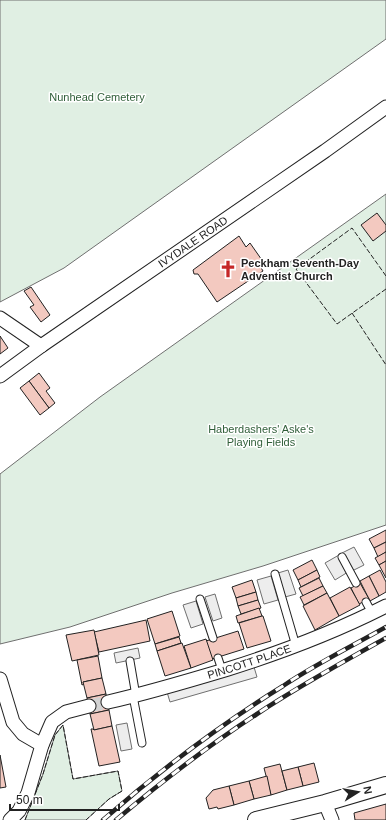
<svg xmlns="http://www.w3.org/2000/svg" width="386" height="820" font-family="Arial,sans-serif">
	<rect width="100%" height="100%" fill="#fff"/>
	<!-- green -->
	<g fill="#e0efe3" stroke="#6f6f6f">
		<path d="M0,0h386v39l-322,229 -64,34z"/>
		<path d="M386,194v331l-123,41 -91,27 -102,34 -70,17v-170l100,-77z"/>
		<path d="M63,725l10,54 45,-8 4,20 -13,8 -23,21h-61l18,-46 12,-39z"/>
	</g>
	<!-- parking -->
	<g fill="#ededed" stroke="#6f6f6f">
		<path d="M354,547l10,18 -12,6 -10,-18z"/>
		<path d="M339,555l9,17 -13,8 -10,-17z"/>
		<path d="M288,570l8,24 -11,3 -7,-24z"/>
		<path d="M271,576l7,24 -14,4 -7,-24z"/>
		<path d="M215,594l7,24 -9,3 -8,-24z"/>
		<path d="M196,601l7,23 -12,4 -8,-23z"/>
		<path d="M138,648l2,10 -24,5 -2,-10z"/>
		<path d="M254,667l3,10 -87,25 -3,-10z"/>
		<path d="M127,723l5,26 -11,2 -5,-26z"/>
	</g>
	<!-- building -->
	<g fill="#f3c9c0" stroke="#222">
		<path d="M377,213l9,12v6l-13,10 -12,-16z"/>
		<path d="M239,236l7,11 4,-4 14,20 -4,3 3,5 -46,31 -19,-28h-4l-1,-4z"/>
		<path d="M31,287l19,28 -9,7 -11,-15 4,-2 -10,-14z"/>
		<path d="M0,336l8,12 -8,6z"/>
		<path d="M39,373l11,15 -4,3 9,12 -6,5 -20,-27z"/>
		<path d="M29,381l20,27 -9,7 -20,-27z"/>
		<path d="M386,530v12l-12,6 -5,-9z"/>
		<path d="M386,542v10l-8,5 -4,-9z"/>
		<path d="M386,552v9l-7,4 -4,-7z"/>
		<path d="M312,560l5,10 -19,10 -5,-10z"/>
		<path d="M386,561v17l-7,-13z"/>
		<path d="M317,570l3,7 -19,10 -3,-7z"/>
		<path d="M380,570l6,12v10l-7,4 -10,-20z"/>
		<path d="M369,576l10,20 -9,5 -10,-20z"/>
		<path d="M319,578l4,8 -20,10 -4,-8z"/>
		<path d="M252,580l4,12 -20,6 -4,-11z"/>
		<path d="M360,583l9,16 -10,5 -8,-16z"/>
		<path d="M323,586l4,7 -23,12 -4,-8z"/>
		<path d="M350,587l10,18 -21,11 -9,-18z"/>
		<path d="M256,592l2,8 -20,6 -2,-8z"/>
		<path d="M327,593l12,23 -24,14 -12,-24z"/>
		<path d="M258,600l3,8 -20,6 -3,-8z"/>
		<path d="M259,608l3,8 -24,7 -2,-7z"/>
		<path d="M172,611l8,25 -25,8 -8,-25z"/>
		<path d="M262,616h1l8,25 -24,7 -8,-25z"/>
		<path d="M146,620l4,21 -51,11 -5,-20z"/>
		<path d="M94,630l5,25 -27,6 -6,-26z"/>
		<path d="M238,631l6,18 -32,10 -6,-18z"/>
		<path d="M179,637l2,6 -24,8 -2,-7z"/>
		<path d="M206,639l7,21 -22,8 -7,-22z"/>
		<path d="M182,643l9,25 -26,8 -8,-25z"/>
		<path d="M98,656l4,22 -19,4 1,2 -2,1 -5,-25z"/>
		<path d="M102,678l4,16 -19,4 -4,-16z"/>
		<path d="M106,694l3,16 -19,4 -3,-16z"/>
		<path d="M109,710l3,16 -18,4 -4,-16z"/>
		<path d="M112,726l8,36 -21,4 -8,-37h2l1,1z"/>
		<path d="M0,755l6,32 -6,1z"/>
		<path d="M314,763l5,19 -16,4 -5,-19z"/>
		<path d="M280,764l7,26 -16,5 -7,-27z"/>
		<path d="M298,767l5,19 -16,4 -5,-19z"/>
		<path d="M267,776l4,19 -17,4 -5,-18z"/>
		<path d="M249,781l5,18 -20,6 -5,-19z"/>
		<path d="M229,786l5,19 -16,4 -1,-2 -8,2 -3,-11 7,-8z"/>
		<path d="M386,804v16h-31l-1,-7z"/>
	</g>
	<g fill="none" stroke-linecap="round" stroke-linejoin="round">
		<!-- minor-tunnel -->
		<path stroke="#d3d3d3" stroke-width="13" stroke-dasharray="13 6" stroke-linecap="butt" d="M89,706l19,-4"/>
		<!-- service casing -->
		<g stroke="#222" stroke-width="9">
			<g id="service">
				<path d="M342,557l14,26"/>
				<path d="M275,574l21,72"/>
				<path d="M200,599l13,39"/>
				<path d="M366,602l6,11"/>
				<path d="M218,658l4,12"/>
				<path d="M130,661l6,35"/>
				<path d="M133,696l9,47"/>
			</g>
		</g>
		<!-- minor casing -->
		<g stroke="#222" stroke-width="15">
			<g id="minor">
				<path d="M0,318l41,28"/>
				<path id="s1" d="M0,376l41,-30 284,-195 61,-44"/>
				<path d="M0,679l13,43 10,12 19,11"/>
				<path id="s2" d="M108,702c40,-9 80,-21 120,-33 54,-17 107,-37 158,-63"/>
				<path d="M325,803l7,17"/>
				<path d="M10,820l9,-9 9,-18 14,-48 10,-23 14,-10 23,-6"/>
			</g>
		</g>
		<!-- tertiary casing -->
		<g stroke="#222" stroke-width="18">
			<path id="tertiary" d="M256,820l69,-17 61,-18"/>
		</g>
		<!-- service -->
		<use href="#service" stroke="#fff" stroke-width="7"/>
		<!-- minor -->
		<use href="#minor" stroke="#fff" stroke-width="13"/>
		<!-- tertiary -->
		<use href="#tertiary" stroke="#fff" stroke-width="16"/>
		<!-- rail casing -->
		<g stroke="#222" stroke-width="4.5">
			<g id="rail">
				<path d="M103,820c56,-49 117,-95 180,-134 33,-22 69,-40 103,-59"/>
				<path d="M116,820c45,-38 92,-74 141,-106 42,-28 86,-52 129,-76"/>
			</g>
		</g>
		<!-- rail -->
		<use href="#rail" stroke="#fff" stroke-width="3" stroke-dasharray="9" stroke-linecap="butt"/>
		<!-- fence -->
		<g stroke="#222" stroke-width="1" stroke-dasharray="5 2" stroke-linecap="butt">
			<path d="M386,276l-34,-48 -56,41 41,55 49,-35"/>
			<path d="M352,313l34,52"/>
			<path d="M25,820l18,-46 12,-39 8,-10 10,54 45,-8 4,20 -13,8 -23,21"/>
		</g>
	</g>
	<!-- icons -->
	<defs>
		<g id="church-bare" transform="scale(1.38)"><path d="M-1.2-6h2.4v3.5h3.3v2.4h-3.3V6h-2.4V-.1h-3.3v-2.4h3.3Z" fill="#c62828" stroke="#fff" stroke-width="2.5" paint-order="stroke"/></g>
	</defs>
	<g fill-rule="evenodd">
		<use href="#church-bare" x="228" y="269"/>
	</g>
	<g text-anchor="middle" dominant-baseline="central" stroke-width="3" stroke-linejoin="round" paint-order="stroke">
		<!-- park labels -->
		<g font-size="11" fill="#2f5e38" stroke="#fff">
			<text x="97" y="97">Nunhead Cemetery</text>
			<text x="261" y="429">Haberdashers' Aske's<tspan x="261" dy="13">Playing Fields</tspan></text>
		</g>
		<!-- street labels -->
		<g font-size="11" fill="#222" stroke="#fff">
			<text stroke="none"><textPath href="#s1" startOffset="235">IVYDALE ROAD</textPath></text>
			<text stroke="none"><textPath href="#s2" startOffset="147">PINCOTT PLACE</textPath></text>
		</g>
		<!-- poi labels -->
		<g font-size="11" font-weight="bold" fill="#222" stroke="#fff" text-anchor="start">
			<text x="241" y="263">Peckham Seventh-Day<tspan x="241" dy="13">Adventist Church</tspan></text>
		</g>
	</g>
	<!-- north arrow -->
	<g transform="translate(358 792) rotate(79)" stroke="#ffffff" stroke-width="3" paint-order="stroke">
	<path d="M0-3L7 15L0 10L-7 15Z" fill="#222222"/>
	<text y="-6" font-size="11" font-weight="bold" text-anchor="middle" fill="#222222">N</text>
	</g>
	<!-- scale -->
	<path d="M10 804v6h109v-6" fill="none" stroke="#222222" stroke-width="2"/>
	<text x="16" y="804" font-size="12" fill="#222222" stroke="#ffffff" stroke-width="3" paint-order="stroke">50 m</text>
</svg>
